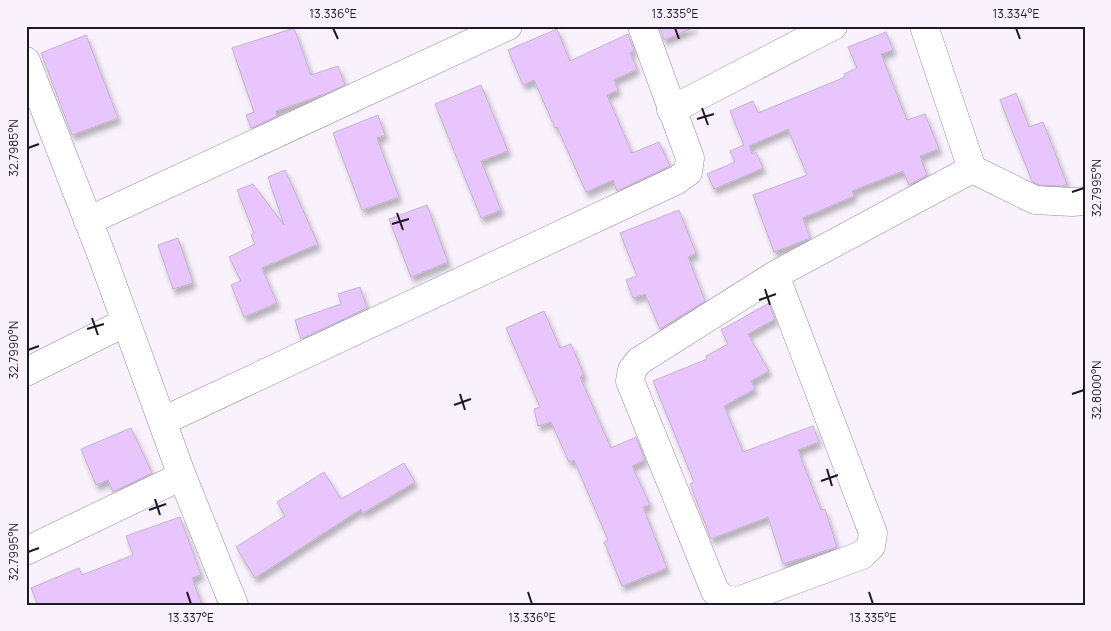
<svg xmlns="http://www.w3.org/2000/svg" width="1111" height="631" font-family="Manrope,sans-serif">
	<defs>
		<filter id="shadow"><feDropShadow dx="3" dy="5.5" stdDeviation="2.5" flood-color="#0004"/></filter>
	</defs>
	<rect width="100%" height="100%" fill="#f9f2fd"/>
	<!-- building -->
	<g fill="#e8c5fd" stroke="#c3b3cd" filter="url(#shadow)">
		<path d="M659,26h35l1,1 -31,13z"/>
		<path d="M294,28l17,47 27,-9 7,19 -20,9 -49,17 1,5 -26,12 -5,-13 8,-3 -22,-64z"/>
		<path d="M557,29l13,32 58,-27 6,17 -4,2 7,16 -23,11 4,10 -11,5 25,58 27,-11 11,24 -53,25 -4,-11 -27,12 -29,-65 -2,1 -21,-48 -11,5 -15,-35z"/>
		<path d="M886,32l7,18 -12,4 26,66 18,-6 14,35 -19,7 7,19 -18,10 -6,-14 -51,20 2,5 -51,22 7,20 -36,14 -21,-57 54,-20 -19,-46 -39,17 3,8 4,-2 7,16 -49,21 -7,-15 28,-12 -5,-11 14,-6 -14,-34 23,-10 5,12 87,-36 -1,-3 13,-6 -9,-21z"/>
		<path d="M86,35l32,83 -46,17 -31,-82z"/>
		<path d="M481,85l27,66 -27,10 20,49 -20,8 -46,-114z"/>
		<path d="M1016,93l13,34 14,-5 24,62 -5,2 -23,-1 -7,-4 -32,-81z"/>
		<path d="M378,115l7,20 -8,3 22,59 -37,13 -29,-77z"/>
		<path d="M285,170l33,74 -56,24 15,35 -33,14 -13,-32 10,-4 -12,-24 26,-13 -4,-9 3,-2 -17,-43 16,-6 31,41 -16,-48z"/>
		<path d="M427,205l21,57 -37,15 -22,-58z"/>
		<path d="M679,210l17,43 -8,4 17,44 -45,28 -15,-35 -12,4 -7,-18 11,-4 -17,-43z"/>
		<path d="M178,238l15,45 -20,6 -15,-44z"/>
		<path d="M360,287l7,21 -66,31 -6,-19 46,-16 -3,-10z"/>
		<path d="M769,303l6,16 -27,15 21,37 -18,10 4,8 -31,17 19,46 70,-26 6,16 -21,8 23,60 4,-1 12,38 -54,17 -15,-47 -57,22 -21,-55 4,-2 -41,-101 54,-22 -1,-3 22,-12 -7,-14z"/>
		<path d="M544,311l16,37 11,-4 13,31 -4,2 31,71 25,-11 9,23 -13,6 18,39 -7,2 24,61 -45,18 -18,-44 4,-2 -34,-80 -5,2 -18,-40 -13,4 -4,-17 6,-2 -34,-79z"/>
		<path d="M131,428l21,45 -39,19 -5,-12 -12,5 -15,-36z"/>
		<path d="M404,463l11,19 -52,31 -2,-4 -106,69 -19,-31 49,-31 -8,-14 47,-30 17,27z"/>
		<path d="M180,517l21,58 -9,3 10,27h-164l-7,-17 48,-20 3,7 51,-20 -7,-19z"/>
	</g>
	<g fill="none" stroke-linecap="round" stroke-linejoin="round">
		<!-- minor casing -->
		<g stroke="#9889a2" stroke-width="29">
			<g id="minor">
				<path d="M924,26l48,143 63,31 37,2 13,-1"/>
				<path d="M26,61l76,195 80,220 52,129"/>
				<path d="M671,110l162,-84"/>
				<path d="M88,221l420,-195"/>
				<path d="M775,275l98,258 -2,13 -9,9 -124,46 -15,-2 -8,-8 -85,-210 2,-11 7,-9 136,-86 197,-106"/>
				<path d="M26,372l100,-50"/>
				<path d="M163,421l514,-241 11,-8 2,-14 -48,-132"/>
				<path d="M26,551l156,-75"/>
			</g>
		</g>
		<!-- minor -->
		<use href="#minor" stroke="#fff" stroke-width="28"/>
	</g>
	<!-- ticks -->
	<path fill="none" stroke="#1f1923" stroke-width="2" d="M333,28l5,11M675,28l4,11M1016,28l4,11M702,108l6,17M697,119l17,-5M28,148l11,-4M1072,192l12,-4M397,213l6,17M392,224l17,-5M765,289l5,16M759,300l17,-6M92,318l6,17M87,329l17,-5M28,350l11,-4M460,394l5,16M1072,394l12,-4M454,405l17,-6M827,469l5,17M821,481l17,-6M155,499l5,16M149,510l17,-6M28,552l11,-4M187,592l4,12M528,592l4,12M869,592l4,12"/>
	<!-- border -->
	<rect width="1111" height="631" fill="none" stroke="#f9f2fd" stroke-width="55"/>
	<rect x="28" y="28" width="1056" height="576" fill="none" stroke="#1f1923" stroke-width="2"/>
	<g font-size="12" text-anchor="middle" fill="#1f1923">
		<text x="333" y="18">13.336°E</text>
		<text x="675" y="18">13.335°E</text>
		<text x="1016" y="18">13.334°E</text>
		<text transform="translate(14 148) rotate(-90)" y="4">32.7985°N</text>
		<text transform="translate(1097 188) rotate(-90)" y="4">32.7995°N</text>
		<text transform="translate(14 350) rotate(-90)" y="4">32.7990°N</text>
		<text transform="translate(1097 390) rotate(-90)" y="4">32.8000°N</text>
		<text transform="translate(14 552) rotate(-90)" y="4">32.7995°N</text>
		<text x="191" y="622">13.337°E</text>
		<text x="532" y="622">13.336°E</text>
		<text x="873" y="622">13.335°E</text>
	</g>
</svg>
